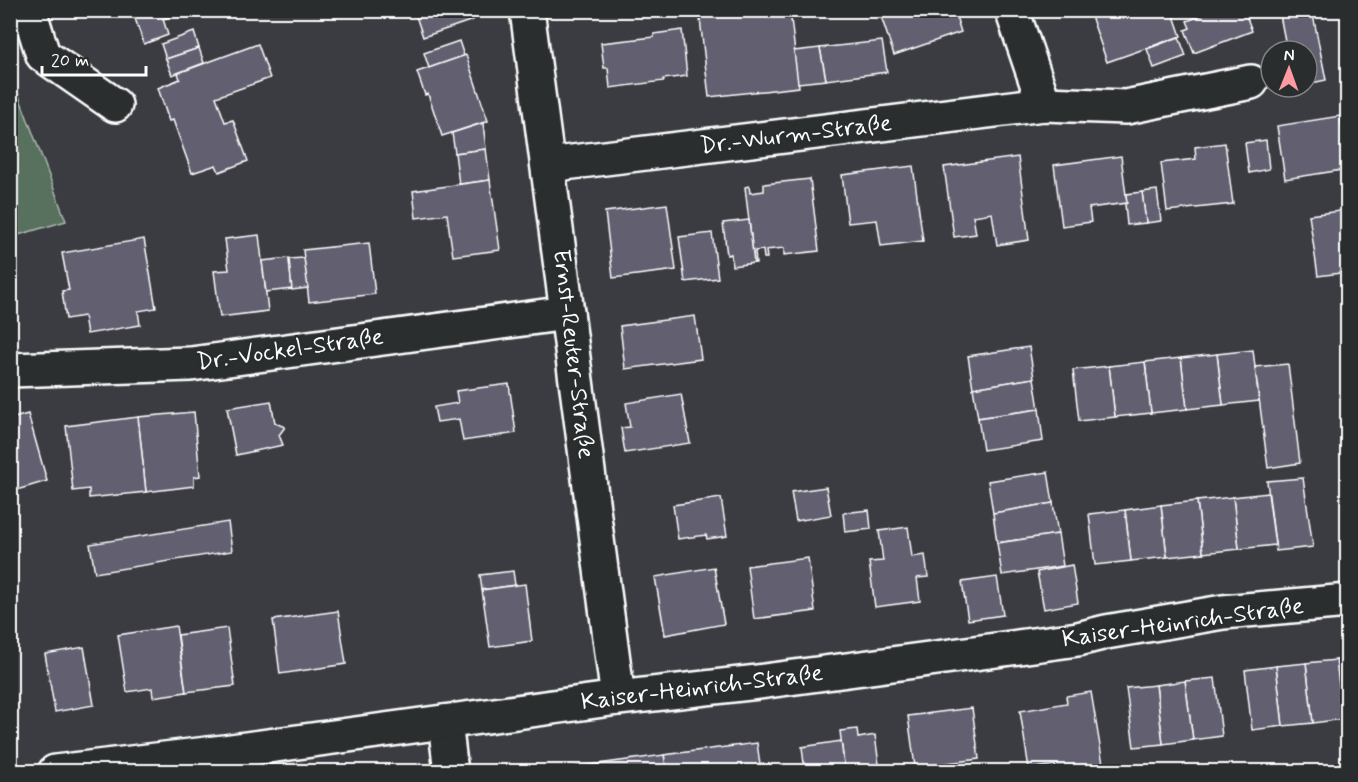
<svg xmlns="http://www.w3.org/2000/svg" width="1358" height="782" font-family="Mynerve,sans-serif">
	<rect width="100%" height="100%" fill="#3b3c42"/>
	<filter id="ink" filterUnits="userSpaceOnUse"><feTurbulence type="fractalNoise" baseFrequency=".0167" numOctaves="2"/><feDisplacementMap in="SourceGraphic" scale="12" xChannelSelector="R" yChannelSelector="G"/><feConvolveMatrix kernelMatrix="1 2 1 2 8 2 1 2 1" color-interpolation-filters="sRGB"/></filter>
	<g filter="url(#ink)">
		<!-- green -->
		<path fill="#58715f" stroke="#acb8af" stroke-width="1.5" d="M11,75l55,146 -48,14 -8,-17z"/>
		<!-- building -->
		<g fill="#625f71" stroke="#fff" stroke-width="1.5">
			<path d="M132,10h53v2l-22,7 5,16 -24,9z"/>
			<path d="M414,10h56l3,10 -50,17z"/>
			<path d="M699,10h91l9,77 -90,10z"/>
			<path d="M879,10h75l7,22 -67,23z"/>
			<path d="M1089,10h83l9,26 -74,26z"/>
			<path d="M1216,10h28l8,21 -58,22 -9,-23 5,-2 -3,-7z"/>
			<path d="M1279,10h33l14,70 -19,4v-33h-20z"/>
			<path d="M682,30l5,46 -24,3 1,2 -54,7 -2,-20h-4l-3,-25 53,-6v-3z"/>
			<path d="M194,32l5,16 -33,11 -5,-15z"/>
			<path d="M1179,37l7,19 -32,12 -7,-19z"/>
			<path d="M459,41l5,15 -35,12 -5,-15z"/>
			<path d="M882,41l5,31 -61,8 -6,-32z"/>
			<path d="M258,44l12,34 -54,19 9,25 8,-2 15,41 -29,11 -3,-7 -24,8 -19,-53 -4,1 -11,-33 22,-9 -2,-6z"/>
			<path d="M199,48l5,15 -32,12 -6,-16z"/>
			<path d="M820,48l6,32 -28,3 -4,-32z"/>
			<path d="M466,55l22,66 -46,15 -14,-42 -3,1 -8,-23z"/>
			<path d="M1340,116l8,44v9l-63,10 -8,-53z"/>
			<path d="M483,123l3,26 -31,4 -3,-20z"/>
			<path d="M1266,140l3,29 -20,4 -4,-30z"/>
			<path d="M1225,143l8,61 -66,7 -6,-48 35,-4 -1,-12z"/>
			<path d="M486,149l4,31 -31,4 -4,-31z"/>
			<path d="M1121,156l6,47 -38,5 2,14 -29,4 -8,-61z"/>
			<path d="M1018,157l11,83 -32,5 -5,-32 -19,3 3,18 -22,3 -10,-70z"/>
			<path d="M913,166l10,75 -42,5 -4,-26 -29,3 -6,-48z"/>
			<path d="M810,179l9,72 -35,4v-7l-18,2 1,8h-3l-1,-8 -8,1 1,12h-2l-9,-76 4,-1 1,7 14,-2v-7z"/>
			<path d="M490,180l10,70 -47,6 -6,-42 -31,4 -3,-27z"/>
			<path d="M1157,190l4,31 -15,2 -4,-31z"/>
			<path d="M1142,192l4,31 -19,2 -2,-21 2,-1 -1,-9z"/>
			<path d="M667,204l9,66 -63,8 -8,-66z"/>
			<path d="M1348,210v62l-30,4 -9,-61z"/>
			<path d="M749,220l5,43 -22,3 -1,-12 -4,1 -4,-32z"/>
			<path d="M712,233l6,45 -33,4 -6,-45z"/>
			<path d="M259,235l9,76 -48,6 -6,-46 15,-1 -4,-31z"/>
			<path d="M144,239l12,69 -18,3 2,14 -53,9 -3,-18 -18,3 -4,-28 7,-1 -7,-37z"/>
			<path d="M369,243l6,51 -66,8 -6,-52z"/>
			<path d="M289,258l3,31 -26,3 -4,-31z"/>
			<path d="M304,258l4,30 -16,2 -3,-31z"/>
			<path d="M695,316l6,43 -76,10 -5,-43z"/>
			<path d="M1029,347l5,31 -61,10 -5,-32z"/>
			<path d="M1253,350l6,51 -36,4 -6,-51z"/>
			<path d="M1217,354l6,51 -36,4 -6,-51z"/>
			<path d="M1181,358l6,51 -36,4 -6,-51z"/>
			<path d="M1145,362l6,51 -36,4 -6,-51z"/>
			<path d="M1288,364l12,99 -32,5 -13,-101z"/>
			<path d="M1109,366l6,51 -36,4 -6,-51z"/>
			<path d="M1034,378l5,31 -61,9 -5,-30z"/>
			<path d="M509,384l7,49 -53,8 -4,-22 -22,3 -3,-15 24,-4 -2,-12z"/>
			<path d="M681,394l9,49 -65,10 -4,-25 9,-1 -4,-24z"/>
			<path d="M271,401l4,22 10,4 -6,8 4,10 -47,10 -9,-47z"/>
			<path d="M1039,409l4,32 -60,9 -5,-32z"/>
			<path d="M194,412l6,64 -6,1v9l-48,6 -8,-75z"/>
			<path d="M28,414l19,67 -37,11v-73z"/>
			<path d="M138,417l8,75 -57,6v-9l-16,2 -7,-65z"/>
			<path d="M1048,472l5,31 -60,10 -5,-32z"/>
			<path d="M1303,478l10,69 -37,4 -9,-70z"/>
			<path d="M826,487l5,28 -35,6 -5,-29z"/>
			<path d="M1268,493l7,52 -36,4 -6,-52z"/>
			<path d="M1233,497l6,52 -36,4 -6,-52z"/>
			<path d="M721,498l6,38 -20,3 -1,-4 -28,4 -5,-34z"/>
			<path d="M1197,501l6,52 -36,4 -6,-52z"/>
			<path d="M1053,503l5,31 -61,9 -4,-30z"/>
			<path d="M1161,505l6,52 -36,4 -6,-51z"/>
			<path d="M869,510l2,19 -26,3 -2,-19z"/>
			<path d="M1125,510l6,51 -36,4 -6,-51z"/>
			<path d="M228,522l4,29 -137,22 -5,-29z"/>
			<path d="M908,527l4,30 13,-2 3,22 -11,1 3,23 -45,6 -6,-45 14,-1 -4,-30z"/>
			<path d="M1058,534l5,32 -61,9 -5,-32z"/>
			<path d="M808,558l7,53 -61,8 -7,-53z"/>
			<path d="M1072,565l6,38 -34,6 -7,-37z"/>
			<path d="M714,567l10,57 -59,11 -10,-58z"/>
			<path d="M513,571l2,14 -33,5 -2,-15z"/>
			<path d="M997,577l6,38 -35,5 -6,-38z"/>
			<path d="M525,584l7,57 -42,6 -8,-57z"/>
			<path d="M338,611l8,53 -66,10 -7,-54z"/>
			<path d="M176,626l10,66 -33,5 -1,-9 -25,4 -9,-57z"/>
			<path d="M227,628l8,58 -49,6 -8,-57z"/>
			<path d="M84,647l10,58 -39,7 -10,-58z"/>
			<path d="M1348,658v61h-5l-7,-59z"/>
			<path d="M1336,660l7,59 -30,4 -7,-60z"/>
			<path d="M1306,663l7,60 -30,3 -7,-60z"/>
			<path d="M1276,666l7,60 -31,4 -7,-60z"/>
			<path d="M1215,678l7,58 -29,4 -8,-59z"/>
			<path d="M1185,681l8,59 -30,4 -7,-59z"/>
			<path d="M1156,685l7,59 -29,3 -8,-59z"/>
			<path d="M1091,692l12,72 -26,4v4h-21l-1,-7 -26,4 -9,-58 47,-8 -1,-7z"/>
			<path d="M972,708l7,51 -64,8 -7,-51z"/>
			<path d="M857,729l1,9 17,-3 5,37h-35l-5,-41z"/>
			<path d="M841,741l4,31h-40l-3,-25z"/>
			<path d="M757,743l4,29h-94l-3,-17z"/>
			<path d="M664,755l3,17h-91v-5z"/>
		</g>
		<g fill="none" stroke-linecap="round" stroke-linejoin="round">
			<!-- minor casing -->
			<g stroke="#fff" stroke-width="38">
				<g id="minor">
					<path d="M29,10l14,45 72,50"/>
					<path d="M527,10l91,688"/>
					<path d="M1012,10l32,94"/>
					<path d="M548,165l496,-61 82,3 125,-25"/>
					<path d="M10,370l181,-6 376,-51"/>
					<path d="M445,722l6,50"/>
					<path d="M55,772l169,-20 394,-54 140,-16 320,-43 28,-7 117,-20 125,-11"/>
				</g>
			</g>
			<!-- minor -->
			<use href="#minor" stroke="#2a2d2e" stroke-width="33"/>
		</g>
	</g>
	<g text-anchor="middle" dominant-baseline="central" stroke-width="5" stroke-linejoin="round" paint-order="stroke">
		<!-- street labels -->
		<g font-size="24" fill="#fff" stroke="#2a2d2e">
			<text transform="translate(796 135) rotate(-7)">Dr.-Wurm-Straße</text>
			<text transform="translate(290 350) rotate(-8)">Dr.-Vockel-Straße</text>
			<text transform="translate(573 354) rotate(83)">Ernst-Reuter-Straße</text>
			<text transform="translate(1183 623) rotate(-8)">Kaiser-Heinrich-Straße</text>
			<text transform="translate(702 688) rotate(-7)">Kaiser-Heinrich-Straße</text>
		</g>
	</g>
	<!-- margin -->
	<rect width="1358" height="782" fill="none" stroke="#2a2d2e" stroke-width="36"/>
	<rect x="18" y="18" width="1322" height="746" fill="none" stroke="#fff" stroke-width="2" filter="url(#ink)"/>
	<!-- north arrow -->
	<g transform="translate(1289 69) rotate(1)"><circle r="28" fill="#2a2d2e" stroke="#7f8182" stroke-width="1.5"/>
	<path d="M0-4.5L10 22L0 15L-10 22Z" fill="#ff9aa2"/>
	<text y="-9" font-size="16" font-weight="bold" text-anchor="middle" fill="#ffffff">N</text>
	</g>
	<!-- scale -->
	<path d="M42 66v9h104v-9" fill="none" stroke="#ffffff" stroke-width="3"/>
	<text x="51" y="66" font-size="18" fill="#ffffff" stroke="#2a2d2e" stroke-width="4.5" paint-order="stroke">20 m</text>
</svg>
